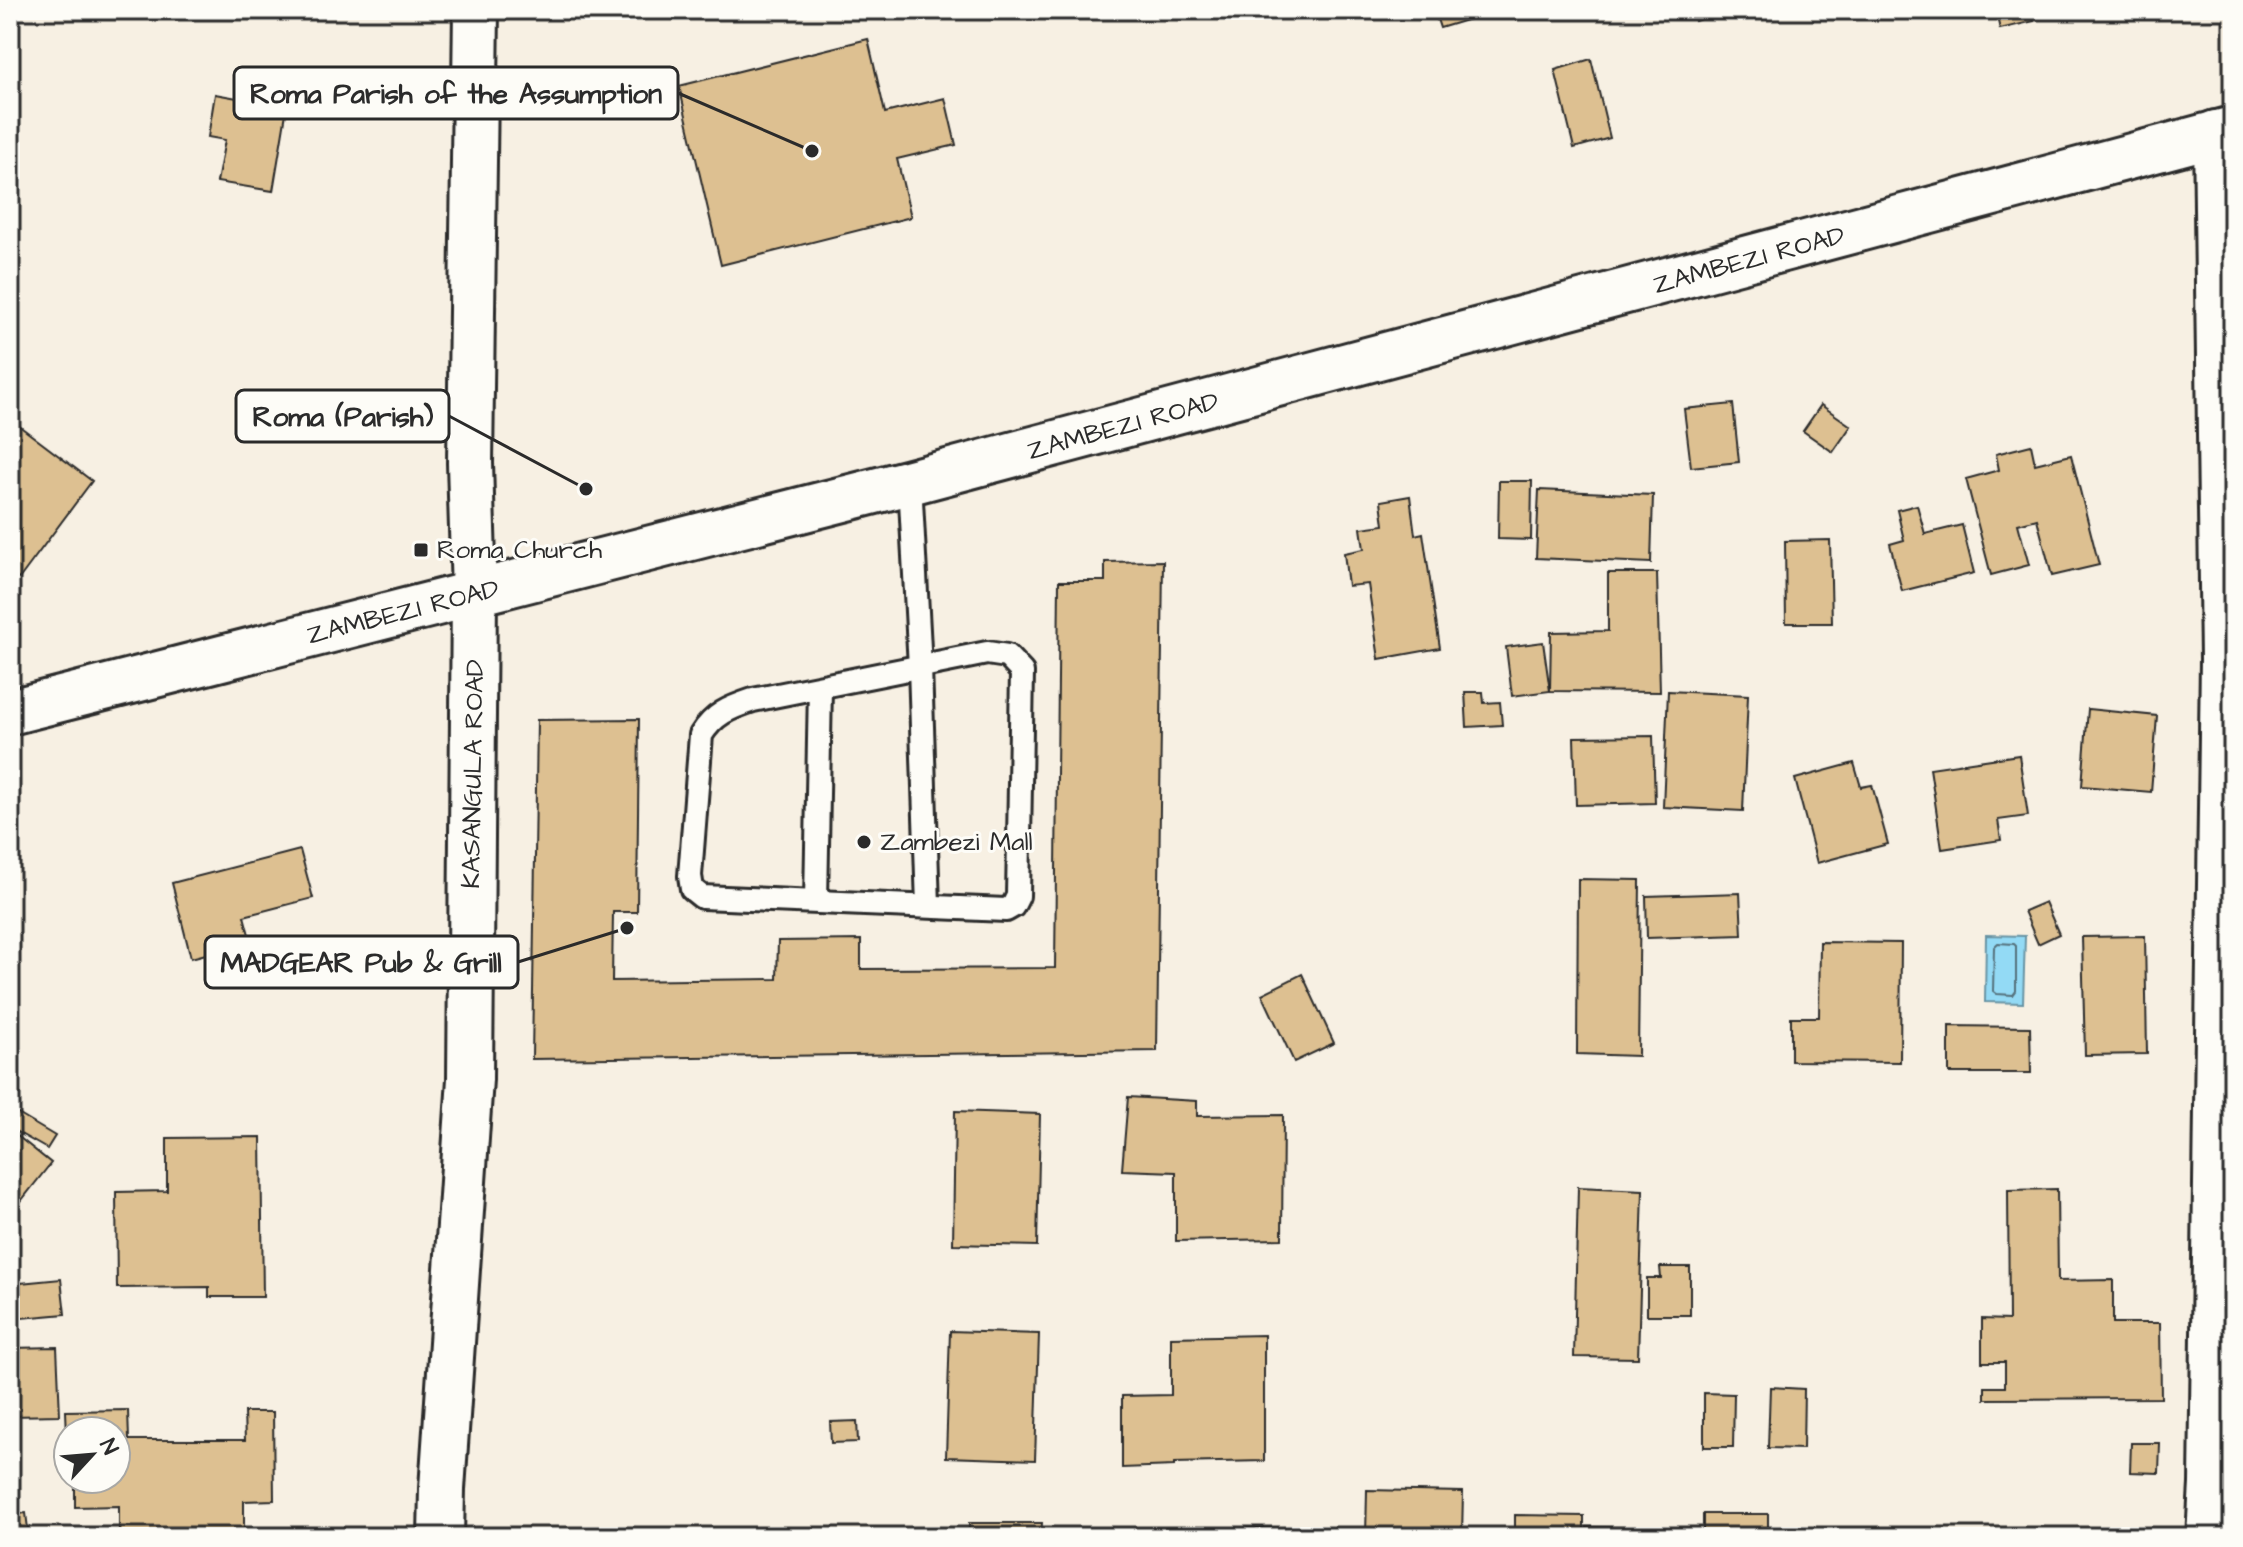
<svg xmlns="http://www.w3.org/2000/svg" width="2243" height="1547" font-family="'Architects Daughter',sans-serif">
	<rect width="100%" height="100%" fill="#f7f0e3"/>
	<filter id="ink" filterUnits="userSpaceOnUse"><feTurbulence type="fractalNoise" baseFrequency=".0125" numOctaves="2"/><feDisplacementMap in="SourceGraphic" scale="16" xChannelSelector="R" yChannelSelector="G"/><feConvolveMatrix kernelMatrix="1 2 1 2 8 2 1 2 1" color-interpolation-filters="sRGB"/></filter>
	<g filter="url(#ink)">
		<!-- water -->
		<path fill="#93daf5" stroke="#6994a4" stroke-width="2" d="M1986,935l39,1 -2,67 -38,-1z"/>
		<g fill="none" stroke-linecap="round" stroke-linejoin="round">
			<!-- shore -->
			<path stroke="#55717c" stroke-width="2" d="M1998,943l16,1 2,2v45l-3,4 -16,-1 -4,-3 1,-44z"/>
		</g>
		<!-- building -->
		<g fill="#ddc091" stroke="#2b2b2b" stroke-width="2">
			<path d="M1434,10h66l-60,18z"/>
			<path d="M1692,10h37l-34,11z"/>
			<path d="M1995,10h36l3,11 -34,8z"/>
			<path d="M868,39l17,74 60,-15 11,47 -59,14 14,58 -190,48 -42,-179z"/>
			<path d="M1591,59l19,79 -36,10 -19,-78z"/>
			<path d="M215,94l72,13 -14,84 -56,-9 8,-42 -17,-3z"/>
			<path d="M1733,404l6,58 -48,5 -7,-58z"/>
			<path d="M1821,405l30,21 -18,26 -30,-21z"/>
			<path d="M10,419l82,62 -73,98 -9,-6z"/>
			<path d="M2031,445l4,19 36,-9 28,110 -47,11 -15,-57 -19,5 11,41 -38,10 -25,-96 33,-9 -3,-16z"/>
			<path d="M1499,481h33l-1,59 -33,-1z"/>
			<path d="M1539,490l114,5 -2,68 -115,-5z"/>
			<path d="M1410,496l5,39 8,-2 17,115 -61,11 -11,-75 -20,2 -4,-33 20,-4 -3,-21 23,-3 -3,-24z"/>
			<path d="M1917,505l8,29 37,-9 12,48 -72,18 -12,-47 14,-4 -7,-30z"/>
			<path d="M1830,540l2,83h-46l-1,-82z"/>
			<path d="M1163,561l-6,490 -625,8 5,-339 102,-1 -2,193h-24l-1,69 165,-2 1,-38 83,-1v29l194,-1 4,-387h46v-19z"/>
			<path d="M1608,573h49l3,119 -110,-1 1,-59 57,-1z"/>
			<path d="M1543,642l7,49 -38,5 -6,-49z"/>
			<path d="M1668,691l80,4 -5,116 -80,-4z"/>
			<path d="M1465,692h18l1,11 16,-1 2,23 -35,2z"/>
			<path d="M2088,709l69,7 -6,76 -69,-6z"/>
			<path d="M1653,736l2,67 -79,2 -2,-68z"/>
			<path d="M2019,755l9,61 -30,4 3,20 -59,9 -12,-81z"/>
			<path d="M1854,763l7,24 11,-2 16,59 -71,19 -22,-84z"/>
			<path d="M300,850l13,48 -69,18 7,26 -60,16 -19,-75z"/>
			<path d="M1578,879l62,1 -2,176 -61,-2z"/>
			<path d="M1740,893l2,42 -95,3 -1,-42z"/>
			<path d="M2045,902l14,32 -21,10 -14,-33z"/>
			<path d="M2145,936l2,118 -62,1 -3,-118z"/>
			<path d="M1820,942l81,1 -1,119 -109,-1v-44h28z"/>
			<path d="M1302,974l32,69 -40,19 -32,-68z"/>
			<path d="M1949,1026l81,1 1,46h-82z"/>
			<path d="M1128,1097l69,4v15l86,-1 -1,124 -106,2v-69l-54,-2z"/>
			<path d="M13,1111l42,25 -8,13 -37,-21z"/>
			<path d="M955,1111l85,3 -3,132 -84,-2z"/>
			<path d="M10,1130l41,33 -41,52z"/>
			<path d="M261,1137l2,160h-54v-10l-92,1 -1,-96 51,-1v-53z"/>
			<path d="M1578,1187l65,3 -5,168 -64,-1z"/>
			<path d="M2057,1189l1,92 55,-1v43h47l1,75 -176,1v-12h20v-25h-23v-43l27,1 -1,-130z"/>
			<path d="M1660,1267h30v48h-43v-37h14z"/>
			<path d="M61,1279l4,35 -55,5v-35z"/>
			<path d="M950,1331l89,3 -4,126 -89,-3z"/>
			<path d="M1264,1335v126l-90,2v3l-52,2v-72l49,-1v-58z"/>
			<path d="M57,1347l3,68 -50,1v-68z"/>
			<path d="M1770,1387l34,2 -1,60 -35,-1z"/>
			<path d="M1704,1393l30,1 -1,53h-29z"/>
			<path d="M128,1410l1,30h116l-1,-28h29l1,88 -30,1v36h-125v-31l-44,1v-28h41v-48h-48l-1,4 -1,-24z"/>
			<path d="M857,1421l1,21 -27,1 -1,-21z"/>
			<path d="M2131,1443h29l-1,30 -29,-1z"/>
			<path d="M1367,1490l96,2 -1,45h-96z"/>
			<path d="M26,1513l3,24h-19v-22z"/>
			<rect x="1703" y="1514" width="65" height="23"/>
			<path d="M1515,1515l69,1v21h-102v-4l33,1z"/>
			<path d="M969,1523h73l-1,14h-72z"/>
			<path d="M1587,1527l69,1 -1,8 33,1h-101z"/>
			<rect x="1248" y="1528" width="73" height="9"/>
		</g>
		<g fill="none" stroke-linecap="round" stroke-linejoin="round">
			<!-- lane casing -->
			<g stroke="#2b2b2b" stroke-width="28">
				<g id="lane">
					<path d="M910,482l10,185 8,239"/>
					<path d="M987,653l20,3 15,16 -4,224 -5,10 -7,4 -304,-13 -10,-8 -2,-13 11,-141c13,-21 28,-27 52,-35z"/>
					<path d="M816,901l4,-214"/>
				</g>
			</g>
			<!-- street casing -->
			<g stroke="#2b2b2b" stroke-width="50">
				<g id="street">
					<path d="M441,1537l1,-48 28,-410 4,-485"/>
					<path d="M2209,1537l3,-53 11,-825 -7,-526"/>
				</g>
			</g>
			<!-- secondary casing -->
			<g stroke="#2b2b2b" stroke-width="50">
				<g id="secondary">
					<path d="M474,594l-4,-131 6,-453"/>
					<path d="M10,712l900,-230 1323,-353"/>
				</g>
			</g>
			<!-- lane -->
			<use href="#lane" stroke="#fdfcf7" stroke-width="22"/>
			<!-- street -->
			<use href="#street" stroke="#fdfcf7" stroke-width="44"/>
			<!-- secondary -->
			<use href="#secondary" stroke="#fdfcf7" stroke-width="44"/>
		</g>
	</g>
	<!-- markers -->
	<g fill="#2b2b2b" stroke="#fdfcf7" stroke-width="3">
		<rect x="413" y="542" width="16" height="16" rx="4"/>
		<circle cx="864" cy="842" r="8"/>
	</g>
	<g text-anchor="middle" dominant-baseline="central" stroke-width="6" stroke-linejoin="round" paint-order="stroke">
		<!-- street labels -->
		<g font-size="26" fill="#2b2b2b" stroke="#fdfcf7">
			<text transform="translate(1749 260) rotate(-15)">ZAMBEZI ROAD</text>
			<text transform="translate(1123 426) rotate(-15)">ZAMBEZI ROAD</text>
			<text transform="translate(403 612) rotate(-14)">ZAMBEZI ROAD</text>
			<text transform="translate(473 774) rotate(-89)">KASANGULA ROAD</text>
		</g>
		<!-- poi labels -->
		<g font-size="26" fill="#2b2b2b" stroke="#fdfcf7" text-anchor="start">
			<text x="437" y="550">Roma Church</text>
			<text x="880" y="842">Zambezi Mall</text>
		</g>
	</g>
	<!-- callouts -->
	<path fill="none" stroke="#2b2b2b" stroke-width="3" d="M812 151L678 93M586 489L449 416M627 928L518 962"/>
	<g fill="#2b2b2b" stroke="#fdfcf7" stroke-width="3">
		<circle cx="812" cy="151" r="8"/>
		<circle cx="586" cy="489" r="8"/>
		<circle cx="627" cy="928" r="8"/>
	</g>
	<g fill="#fdfcf7" stroke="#2b2b2b" stroke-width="3">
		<rect x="234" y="67" width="444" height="52" rx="8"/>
		<rect x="236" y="390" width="213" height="52" rx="8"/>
		<rect x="205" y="936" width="313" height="52" rx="8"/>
	</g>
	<g font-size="28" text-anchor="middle" font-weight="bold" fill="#2b2b2b">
		<text x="456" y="103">Roma Parish of the Assumption</text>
		<text x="343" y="426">Roma (Parish)</text>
		<text x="361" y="972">MADGEAR Pub &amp; Grill</text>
	</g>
	<!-- margin -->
	<rect width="2243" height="1547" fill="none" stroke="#fdfcf7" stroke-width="40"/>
	<rect x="20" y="20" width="2203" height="1507" fill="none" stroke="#2b2b2b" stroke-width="3" filter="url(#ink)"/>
	<!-- north arrow -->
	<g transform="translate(92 1455) rotate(64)"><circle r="38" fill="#fdfcf7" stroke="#a9a8a5" stroke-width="2"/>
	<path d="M0-6L14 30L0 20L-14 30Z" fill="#2b2b2b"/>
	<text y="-12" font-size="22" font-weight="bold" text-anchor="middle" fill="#2b2b2b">N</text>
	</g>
</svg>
